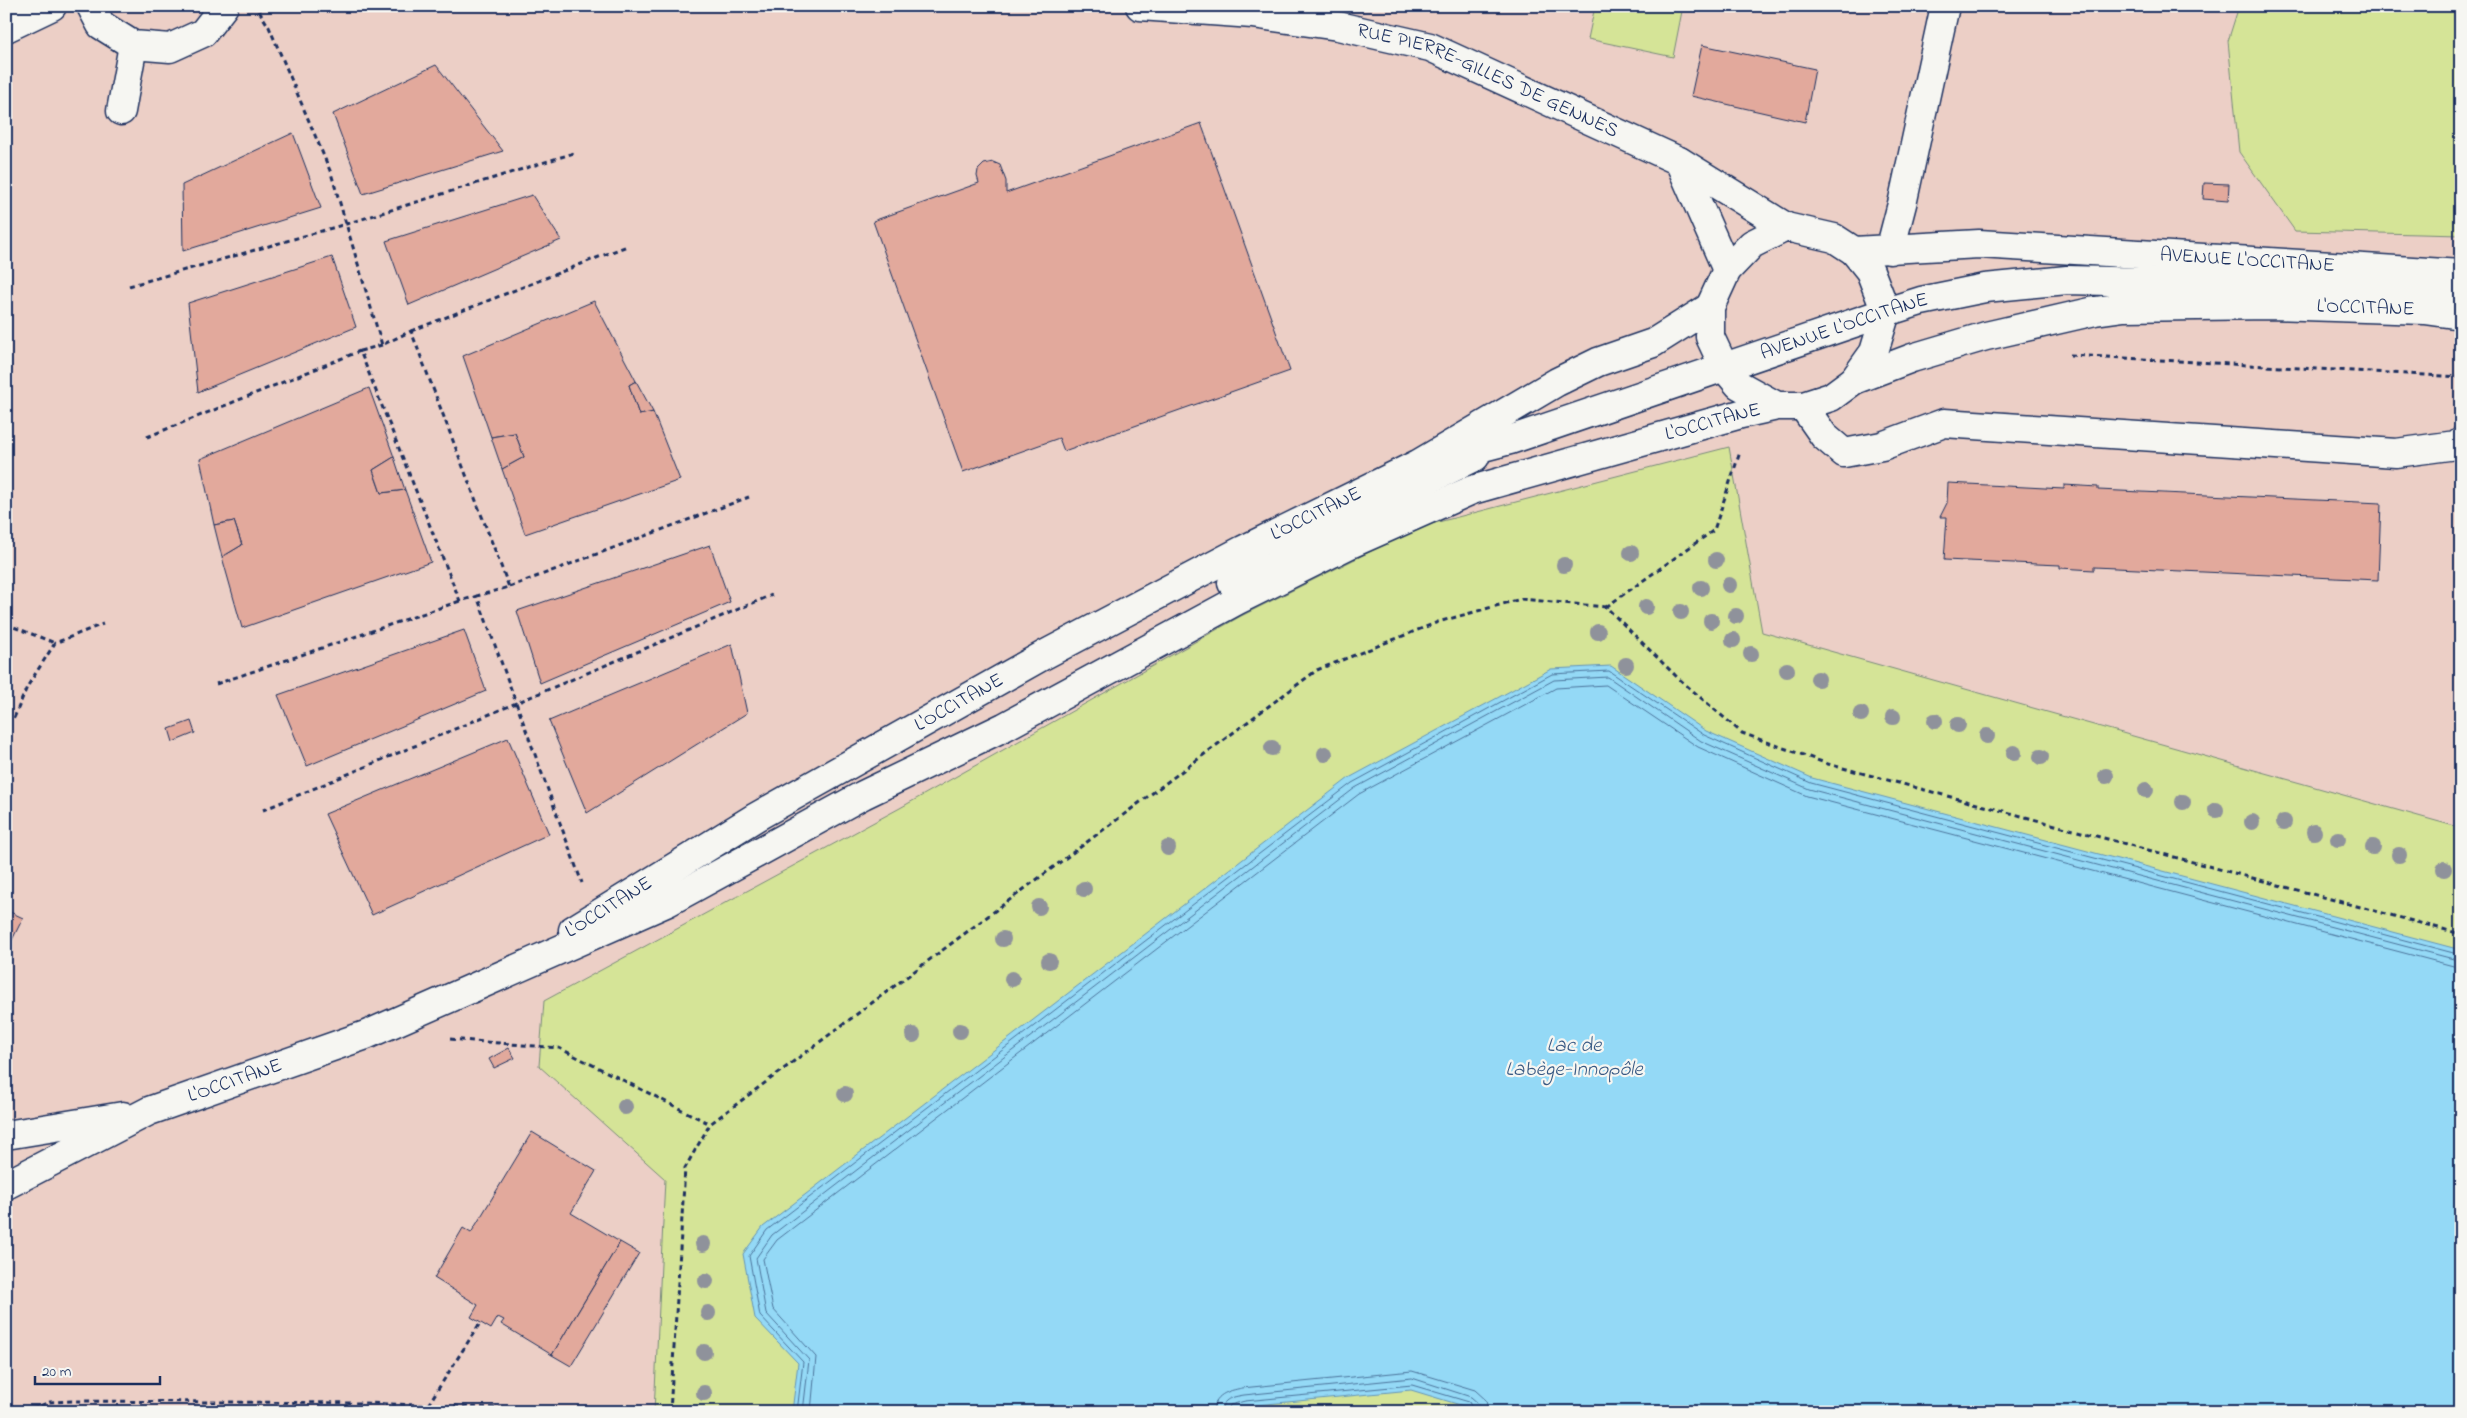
<svg xmlns="http://www.w3.org/2000/svg" width="2467" height="1418" font-family="'Indie Flower',sans-serif">
	<rect width="100%" height="100%" fill="#f0dfd8"/>
	<filter id="ink" filterUnits="userSpaceOnUse"><feTurbulence type="fractalNoise" baseFrequency=".02" numOctaves="2"/><feDisplacementMap in="SourceGraphic" scale="10" xChannelSelector="R" yChannelSelector="G"/><feConvolveMatrix kernelMatrix="1 2 1 2 8 2 1 2 1" color-interpolation-filters="sRGB"/></filter>
	<g filter="url(#ink)">
		<!-- built -->
		<rect fill="#eccfc6" x="6" y="6" width="2455" height="1406"/>
		<!-- green -->
		<g fill="#d5e497" stroke="#788a7a">
			<path d="M1595,6h88l-10,51 -85,-18z"/>
			<path d="M2239,6h222v229l-166,-4 -56,-79 -11,-111z"/>
			<path d="M1729,447l33,185 699,196v584h-1807l11,-233 -126,-113 5,-65 356,-193 341,-192 178,-89z"/>
		</g>
		<!-- water -->
		<path fill="#94d9f6" stroke="#6495b9" d="M1611,666l95,65 106,47 649,172v462h-990l-4,-5 -56,-17 -165,16 -23,6h-431l6,-49 -43,-45 -12,-64 20,-27 586,-449 202,-109z"/>
		<g fill="none" stroke-linecap="round" stroke-linejoin="round">
			<!-- shore -->
			<g stroke="#4b739b" stroke-width="1">
				<path d="M797,1412l6,-50 -43,-46 -11,-60 18,-26 585,-447 200,-109 57,-3 95,64 107,48 650,172"/>
				<path d="M803,1412l6,-52 -43,-47 -10,-55 16,-23 583,-447 199,-108 54,-3 93,64 108,48 652,172"/>
				<path d="M811,1412l5,-55 -43,-48 -10,-50 14,-19 582,-446 197,-106 50,-3 92,62 109,49 654,172"/>
				<path d="M1213,1412c1,-18 15,-21 29,-24l170,-17 63,19 11,10 2,12"/>
				<path d="M1221,1412c1,-14 12,-15 23,-17l168,-17 59,19 8,7 2,8"/>
				<path d="M1227,1412l3,-7 15,-4 167,-16 57,17 5,10"/>
			</g>
		</g>
		<!-- building -->
		<g fill="#e2a99c" stroke="#1b2f5e">
			<path d="M1702,45l113,24 -10,53 -114,-26z"/>
			<path d="M436,65l67,86 -140,43 -30,-80z"/>
			<path d="M1201,123l89,248 -226,80 -5,-13 -96,34 -90,-251 106,-38 -2,-7 1,-6 6,-6 9,-2 7,3 6,16v12z"/>
			<path d="M293,133l28,75 -138,43 -1,-66z"/>
			<path d="M2204,183l25,1 -1,17 -25,-2z"/>
			<path d="M532,195l29,45 -152,65 -23,-64z"/>
			<path d="M332,257l24,70 -158,65 -10,-89z"/>
			<path d="M594,301l42,80 -7,4 10,30 14,-3 27,68 -155,54 -23,-65 22,-12 -9,-24 -24,4 -28,-81z"/>
			<path d="M636,381l17,31 -14,3 -10,-30z"/>
			<path d="M369,388l25,69 -21,13 8,23 24,-3 26,72 -189,66 -20,-71 20,-12 -8,-24 -20,4 -14,-66z"/>
			<path d="M515,433l9,24 -22,12 -11,-32z"/>
			<path d="M394,457l11,33 -24,3 -8,-23z"/>
			<path d="M1948,483l116,6v-4l34,2v3l283,13 -3,77 -284,-13v3l-34,-2v-3l-116,-5 3,-43h-7l7,-14z"/>
			<path d="M234,521l8,24 -20,12 -8,-32z"/>
			<path d="M710,545l20,57 -190,81 -23,-72z"/>
			<path d="M464,630l22,61 -179,75 -29,-71z"/>
			<path d="M732,644l15,69 -160,100 -38,-92z"/>
			<path d="M191,721l4,12 -22,9 -4,-13z"/>
			<path d="M508,738l41,96 -177,81 -47,-101z"/>
			<path d="M6,910l17,8 -17,34z"/>
			<path d="M509,1048l6,10 -21,10 -5,-9z"/>
			<path d="M532,1132l64,39 -25,42 49,29 -68,113 -51,-31 3,-4 -6,-3 -7,12 -20,-12 7,-12 -44,-27 29,-50 8,5z"/>
			<path d="M620,1242l19,11 -68,113 -19,-11z"/>
		</g>
		<g fill="none" stroke-linecap="round" stroke-linejoin="round">
			<!-- minor casing -->
			<g stroke="#1b2f5e" stroke-width="31">
				<g id="minor">
					<path d="M91,6l10,19 32,20 37,3 33,-15 21,-27"/>
					<path id="s1" d="M1140,6l113,8 85,12 92,21 249,114 107,66"/>
					<path d="M6,28l46,-22"/>
					<path d="M121,111l12,-66"/>
					<path d="M1679,161l48,109"/>
					<path d="M1890,250l13,-50 42,-194"/>
					<path id="s2" d="M1854,251l125,-7 482,30"/>
					<path id="s3" d="M1854,380l58,-22 74,-22 109,-25 29,-4 146,-2 155,5 36,5"/>
					<path d="M1803,406l21,30 20,17 38,-7 62,-23 452,30 60,-8 5,-4"/>
					<path id="s4" d="M1449,456l61,-16 376,-128 35,-11 64,-13 82,-8 286,7 108,7"/>
					<path d="M1232,583l126,-69 117,-57"/>
					<path id="s5" d="M573,930l183,-113 288,-162 199,-105 175,-86 139,-82 41,-20 55,-19 57,-36"/>
					<path d="M6,1135l117,-19"/>
					<path id="s6" d="M6,1185l143,-74 217,-76 302,-133 195,-107 141,-68 234,-127 110,-55 124,-55 269,-76 36,-8h26l28,-9 23,-17 20,-28 12,-40 -16,-41 -16,-20 -20,-13 -48,-11 -34,17 -25,26 -17,37v30l14,30 15,18 38,21"/>
				</g>
			</g>
			<!-- path -->
			<g stroke="#1b2f5e" stroke-width="3" stroke-dasharray="5 4" stroke-linecap="butt">
				<path d="M259,11l10,16 62,146 51,172 29,-14 98,256 -32,9 105,287"/>
				<path d="M129,286l217,-62 228,-71"/>
				<path d="M411,331l216,-85"/>
				<path d="M382,345l-22,6 100,250 17,-5"/>
				<path d="M2070,355l391,22"/>
				<path d="M147,437l213,-86"/>
				<path d="M509,587l240,-90"/>
				<path d="M1606,607l108,-77 26,-78"/>
				<path d="M6,624l49,19"/>
				<path d="M216,684l244,-83"/>
				<path d="M14,718l13,-31 28,-44 48,-19"/>
				<path d="M263,810l509,-215"/>
				<path d="M450,1039l109,9 151,76"/>
				<path d="M428,1405l52,-82"/>
				<path d="M24,1412l26,-10 22,-1 291,2 248,9"/>
				<path d="M670,1412l15,-244 25,-44 607,-454 121,-48 83,-23 85,8 73,72 63,54 86,31 633,170"/>
			</g>
			<!-- minor -->
			<use href="#minor" stroke="#f6f6f2" stroke-width="28"/>
		</g>
		<!-- trees -->
		<g fill="#8f929b">
			<circle cx="1631" cy="553" r="8"/>
			<circle cx="1716" cy="560" r="8"/>
			<circle cx="1564" cy="565" r="8"/>
			<circle cx="1729" cy="585" r="8"/>
			<circle cx="1701" cy="588" r="8"/>
			<circle cx="1646" cy="607" r="8"/>
			<circle cx="1681" cy="612" r="8"/>
			<circle cx="1736" cy="616" r="8"/>
			<circle cx="1711" cy="621" r="8"/>
			<circle cx="1598" cy="632" r="8"/>
			<circle cx="1733" cy="640" r="8"/>
			<circle cx="1751" cy="654" r="8"/>
			<circle cx="1626" cy="665" r="8"/>
			<circle cx="1787" cy="670" r="8"/>
			<circle cx="1818" cy="679" r="8"/>
			<circle cx="1861" cy="714" r="8"/>
			<circle cx="1893" cy="717" r="8"/>
			<circle cx="1935" cy="721" r="8"/>
			<circle cx="1958" cy="725" r="8"/>
			<circle cx="1987" cy="736" r="8"/>
			<circle cx="1272" cy="748" r="8"/>
			<circle cx="2014" cy="753" r="8"/>
			<circle cx="1325" cy="754" r="8"/>
			<circle cx="2041" cy="757" r="8"/>
			<circle cx="2106" cy="776" r="8"/>
			<circle cx="2146" cy="790" r="8"/>
			<circle cx="2183" cy="802" r="8"/>
			<circle cx="2216" cy="810" r="8"/>
			<circle cx="2252" cy="822" r="8"/>
			<circle cx="2284" cy="822" r="8"/>
			<circle cx="2314" cy="832" r="8"/>
			<circle cx="2338" cy="839" r="8"/>
			<circle cx="2373" cy="847" r="8"/>
			<circle cx="1168" cy="848" r="8"/>
			<circle cx="2399" cy="855" r="8"/>
			<circle cx="2444" cy="869" r="8"/>
			<circle cx="1084" cy="889" r="8"/>
			<circle cx="1039" cy="907" r="8"/>
			<circle cx="1003" cy="939" r="8"/>
			<circle cx="1049" cy="961" r="8"/>
			<circle cx="1012" cy="979" r="8"/>
			<circle cx="960" cy="1031" r="8"/>
			<circle cx="913" cy="1035" r="8"/>
			<circle cx="845" cy="1094" r="8"/>
			<circle cx="625" cy="1107" r="8"/>
			<circle cx="703" cy="1244" r="8"/>
			<circle cx="706" cy="1281" r="8"/>
			<circle cx="708" cy="1313" r="8"/>
			<circle cx="704" cy="1352" r="8"/>
			<circle cx="704" cy="1393" r="8"/>
		</g>
	</g>
	<g text-anchor="middle" dominant-baseline="central" stroke-width="4.5" stroke-linejoin="round" paint-order="stroke">
		<!-- street labels -->
		<g font-size="20" fill="#1b2f5e" stroke="#f6f6f2">
			<text stroke="none"><textPath href="#s1" startOffset="359">RUE PIERRE-GILLES DE GENNES</textPath></text>
			<text stroke="none"><textPath href="#s2" startOffset="394">AVENUE L'OCCITANE</textPath></text>
			<text stroke="none"><textPath href="#s3" startOffset="522">L'OCCITANE</textPath></text>
			<text stroke="none"><textPath href="#s4" startOffset="416">AVENUE L'OCCITANE</textPath></text>
			<text stroke="none"><textPath href="#s6" startOffset="1875">L'OCCITANE</textPath></text>
			<text stroke="none"><textPath href="#s5" startOffset="852">L'OCCITANE</textPath></text>
			<text stroke="none"><textPath href="#s5" startOffset="448">L'OCCITANE</textPath></text>
			<text transform="translate(609 908) rotate(-32)">L'OCCITANE</text>
			<text stroke="none"><textPath href="#s6" startOffset="252">L'OCCITANE</textPath></text>
		</g>
		<!-- water labels -->
		<g font-size="21" font-style="italic" fill="#395a84" stroke="#f6f6f2">
			<text x="1574" y="1046">Lac de<tspan x="1574" dy="24">Labège-Innopôle</tspan></text>
		</g>
	</g>
	<!-- margin -->
	<rect width="2467" height="1418" fill="none" stroke="#f6f6f2" stroke-width="25"/>
	<rect x="12" y="12" width="2442" height="1393" fill="none" stroke="#1b2f5e" stroke-width="2" filter="url(#ink)"/>
	<!-- scale -->
	<path d="M35 1376v8h125v-8" fill="none" stroke="#1b2f5e" stroke-width="2.5"/>
	<text x="42" y="1376" font-size="15" fill="#1b2f5e" stroke="#f6f6f2" stroke-width="4" paint-order="stroke">20 m</text>
</svg>
